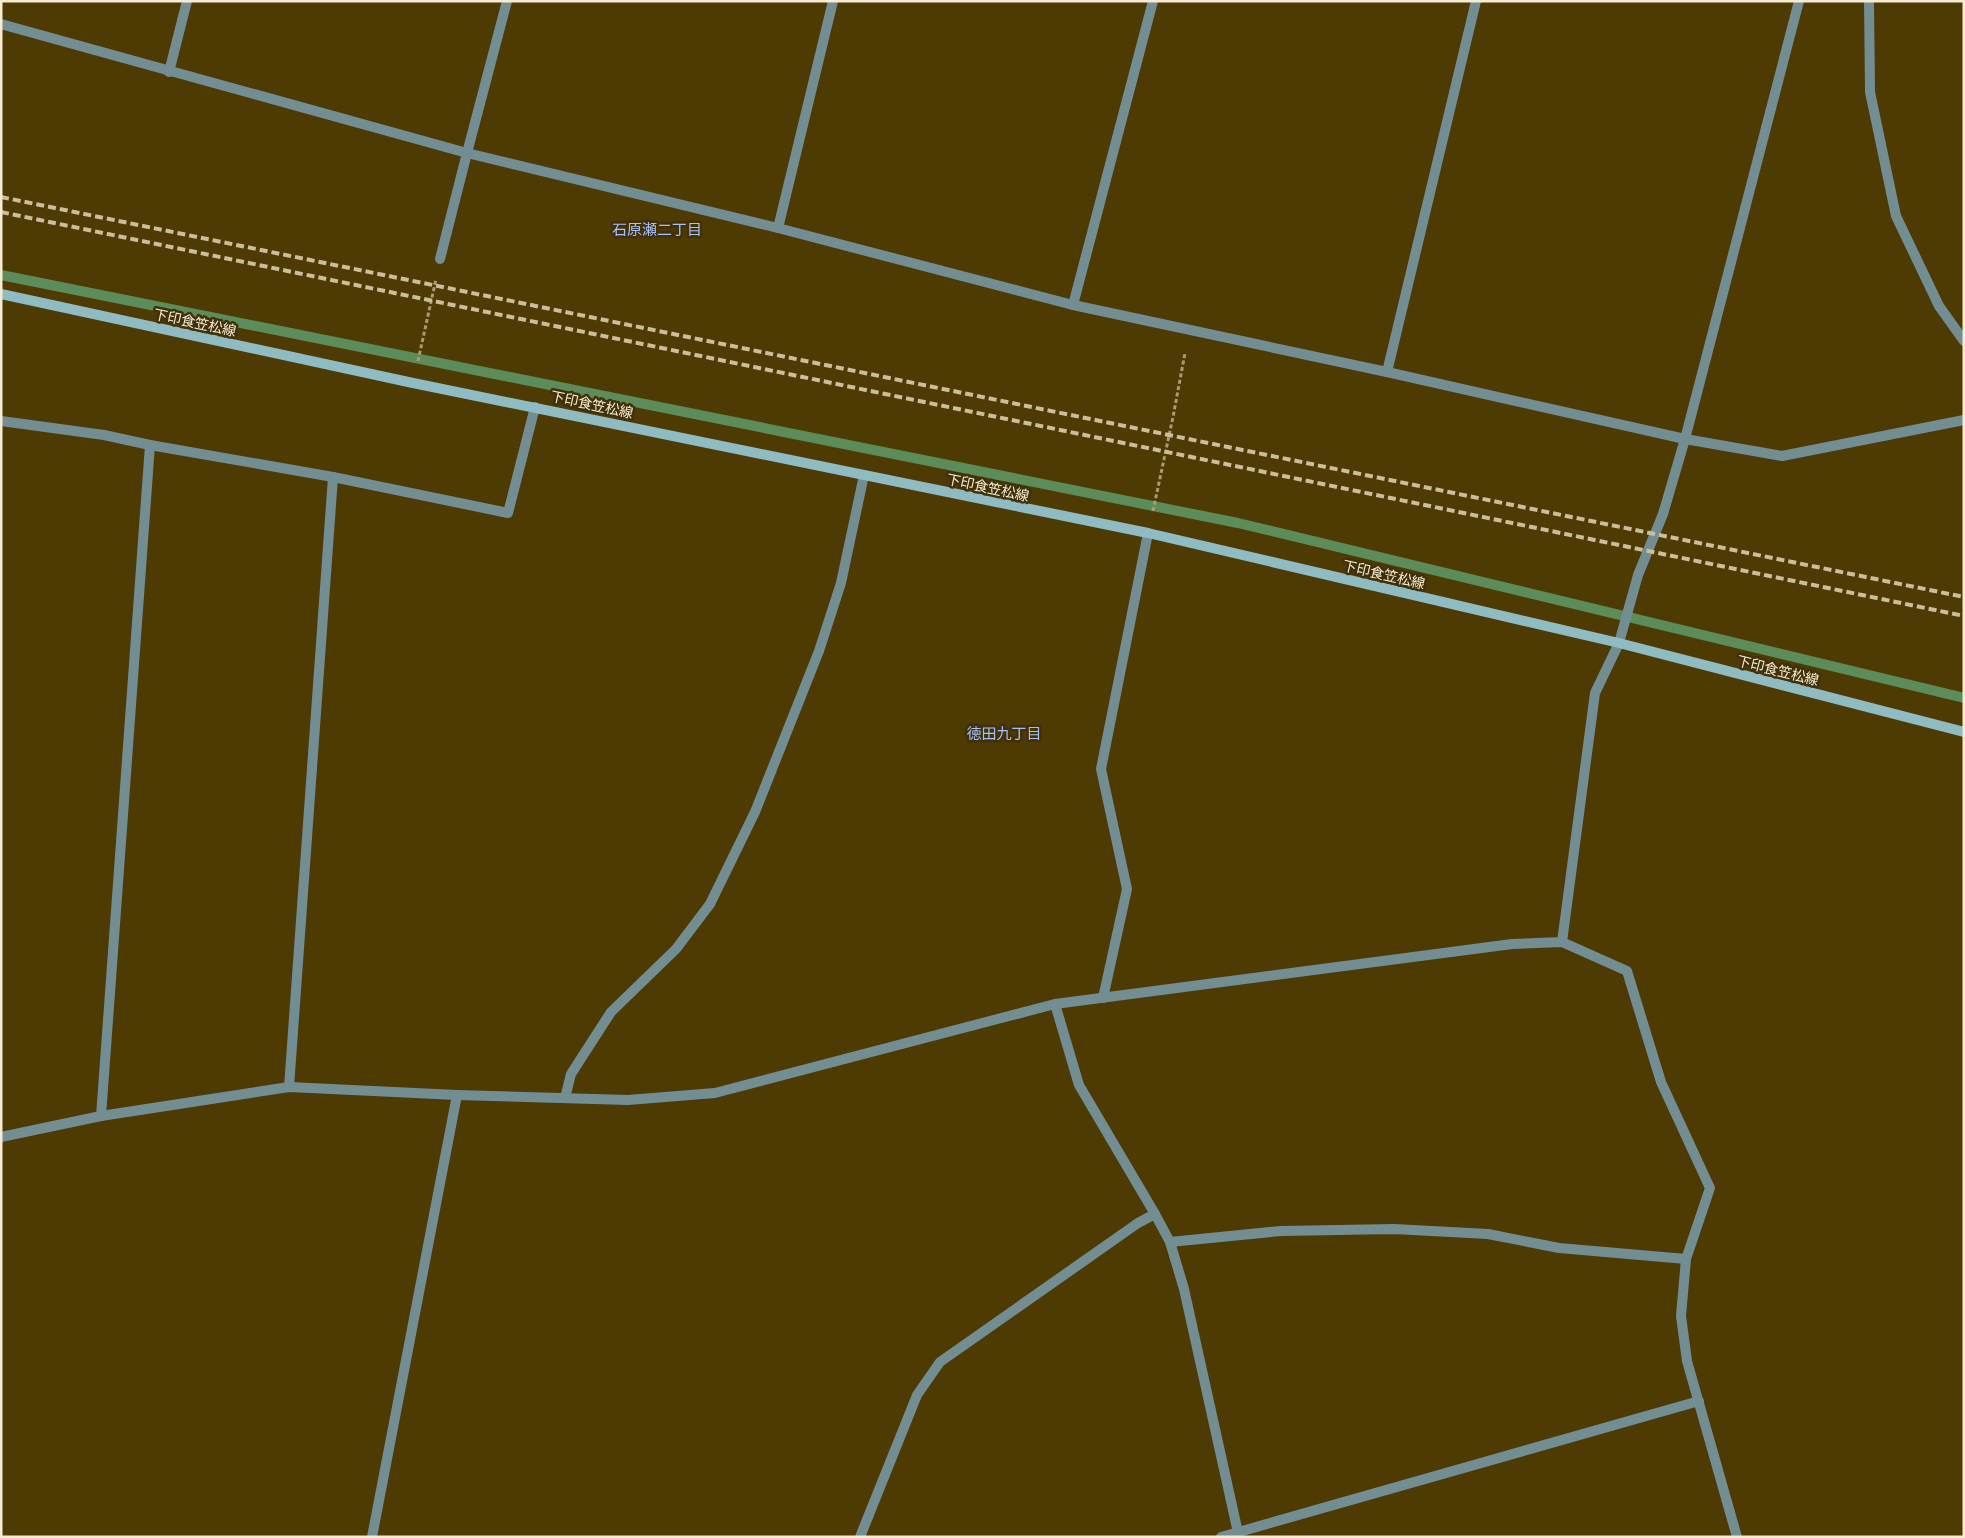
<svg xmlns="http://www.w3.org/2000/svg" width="1965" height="1538" font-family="'Titillium Web','Noto Sans JP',sans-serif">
	<rect width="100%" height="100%" fill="#4e3a03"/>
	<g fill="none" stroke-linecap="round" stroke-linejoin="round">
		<!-- stream -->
		<path stroke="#5b8c5a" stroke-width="10" d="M1,275l1237,248 726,175"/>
		<!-- path -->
		<g stroke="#aa9b74" stroke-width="3" stroke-dasharray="4 2.5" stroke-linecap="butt">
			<path d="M418,361l18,-82"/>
			<path d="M1153,511l20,-94 12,-64"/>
		</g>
		<!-- service -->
		<g stroke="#728e92" stroke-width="10">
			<path d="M440,259l27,-106"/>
			<path d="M1103,998l24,-109 -26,-120 47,-236"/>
			<path d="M1170,1242l111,-11 113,-2 94,5 71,14 127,11"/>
		</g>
		<!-- minor -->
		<g stroke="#728e92" stroke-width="10">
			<path d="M1869,1l1,91 26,124 43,90 25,35"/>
			<path d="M1,24l466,129 311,75 295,77 314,67 298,67 97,17 182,-36"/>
			<path d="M169,72l18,-71"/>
			<path d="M467,153l40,-152"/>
			<path d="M778,228l55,-227"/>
			<path d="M1073,305l80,-304"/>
			<path d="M1387,372l89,-371"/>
			<path d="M1,421l103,14 46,10"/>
			<path d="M1562,942l33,-249 24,-50 19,-68 25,-61 22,-75 114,-438"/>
			<path d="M289,1087l44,-610 175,36 27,-106"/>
			<path d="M565,1098l6,-24 40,-62 65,-63 34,-45 45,-92 64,-161 22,-68 23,-108"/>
			<path d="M101,1116l49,-671 183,32"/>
			<path d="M1,1137l100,-21 188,-29 168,8 171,5 87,-7 340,-89 457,-60 50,-2 65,29 34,111 49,106 -24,71 -5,57 6,45 50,176"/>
			<path d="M372,1537l85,-442"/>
			<path d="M860,1537l57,-142 23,-33 198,-139 17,-9"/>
			<path d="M1221,1537l478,-136"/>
		</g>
		<!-- tertiary -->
		<path stroke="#728e92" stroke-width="10" d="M1055,1004l24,81 76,129 15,28 14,47 55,248"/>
		<!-- secondary -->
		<path stroke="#8ebcc2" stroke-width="10" d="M1,294l412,89 735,150 471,110 345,89"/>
		<!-- rail -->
		<g stroke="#cbbe9c" stroke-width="4" stroke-dasharray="8 4" stroke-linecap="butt">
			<path d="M1,197l1963,400"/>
			<path d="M1,212l1963,404"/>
		</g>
	</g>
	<g text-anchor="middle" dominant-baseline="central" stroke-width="5" stroke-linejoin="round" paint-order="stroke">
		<!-- street labels -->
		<g font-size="14" fill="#f7ecd2" stroke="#40310a">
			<text transform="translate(195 322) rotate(12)">下印食笠松線</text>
			<text transform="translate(592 404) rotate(12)">下印食笠松線</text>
			<text transform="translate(988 487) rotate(12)">下印食笠松線</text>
			<text transform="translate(1384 574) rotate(13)">下印食笠松線</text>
			<text transform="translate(1778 670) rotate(14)">下印食笠松線</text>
		</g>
		<!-- neighbourhood labels -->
		<g font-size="15" fill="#a8c0f5" stroke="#40310a">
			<text x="657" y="229">石原瀬二丁目</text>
			<text x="1004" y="733">徳田九丁目</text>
		</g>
	</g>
	<!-- border -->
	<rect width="1965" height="1538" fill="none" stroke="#f7ecd2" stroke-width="5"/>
</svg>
